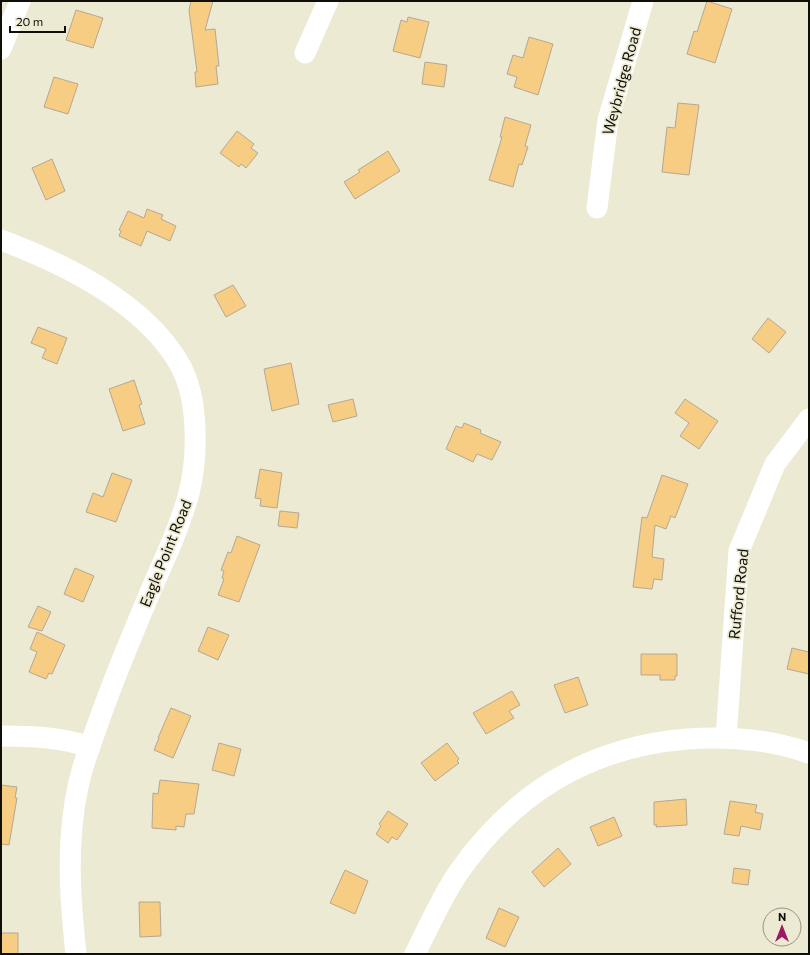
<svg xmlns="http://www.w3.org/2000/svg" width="810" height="955" font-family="Commissioner,sans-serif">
	<rect width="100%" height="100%" fill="#edead4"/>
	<!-- building -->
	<g fill="#f7cc83" stroke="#b4a895">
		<path d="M191,1h22l-8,29 10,-1 4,37h-3l2,18 -22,3 -1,-15h2l-8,-62z"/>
		<path d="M707,1l25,8 -17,54 -28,-9 7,-23 3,1z"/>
		<path d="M76,10l27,8 -10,30 -27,-8z"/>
		<path d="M408,17l21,5 -9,36 -27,-7 8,-31 6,2z"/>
		<path d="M529,37l24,7 -15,51 -24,-8 3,-10 -10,-3 6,-19 10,3z"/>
		<path d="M425,62l22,3 -3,22 -22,-3z"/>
		<path d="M54,77l24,7 -10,30 -24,-7z"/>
		<path d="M678,103l21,2 -10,70 -27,-3 5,-45 8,1z"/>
		<path d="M505,117l26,8 -6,21 3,1 -6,18 -3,-1 -6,23 -24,-7 13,-43h-2z"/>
		<path d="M237,131l17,13 -3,4 7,5 -12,15 -5,-4 -2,3 -19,-14z"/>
		<path d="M388,151l12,20 -45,28 -11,-17 16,-10 -2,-2z"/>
		<path d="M52,159l13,32 -19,9 -14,-32z"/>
		<path d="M147,209l16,6 -2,4 15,7 -6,15 -23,-10 -6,15 -22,-10 2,-5 -2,-1 9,-19 16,7z"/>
		<path d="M233,285l13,21 -20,11 -12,-22z"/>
		<path d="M768,318l18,14 -17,21 -17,-14z"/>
		<path d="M38,327l29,11 -10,26 -15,-6 4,-9 -15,-6z"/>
		<path d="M291,363l8,41 -27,7 -8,-42z"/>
		<path d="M134,380l8,24 -3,1 6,19 -22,7 -14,-42z"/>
		<path d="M353,399l4,17 -24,6 -5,-17z"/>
		<path d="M685,399l33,22 -19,28 -19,-13 9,-13 -14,-10z"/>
		<path d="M464,423l17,7 -1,3 21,9 -9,18 -15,-6 -4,8 -27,-13 10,-23 6,2z"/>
		<path d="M260,469l22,4 -5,35 -17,-2 1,-7 -6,-1z"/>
		<path d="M112,473l20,7 -16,42 -30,-10 7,-19 10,4z"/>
		<path d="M662,475l26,9 -13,34 -4,-2 -5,13 -11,-4 -3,32 12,2 -2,21 -8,-1 -2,10 -19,-2 9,-70 5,1z"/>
		<path d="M280,511l19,2 -2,15 -19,-2z"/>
		<path d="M237,536l23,9 -21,57 -21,-7 6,-16 -2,-1 2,-7 -3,-1 7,-18 3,1z"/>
		<path d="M75,568l19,8 -11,26 -19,-8z"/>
		<path d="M38,606l13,6 -9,19 -14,-4z"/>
		<path d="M208,627l21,8 -11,25 -20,-9z"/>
		<path d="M37,632l28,13 -13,29 -3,-1 -3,6 -17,-7 8,-20 -7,-3z"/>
		<path d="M792,648l17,4v22l-22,-5z"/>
		<path d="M641,654h36v22h-2v4h-15v-5h-19z"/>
		<path d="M578,677l10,28 -23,8 -11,-28z"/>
		<path d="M512,691l8,14 -11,6 5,7 -28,16 -13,-21z"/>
		<path d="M171,708l20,8 -18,42 -19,-8 5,-12h-1z"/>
		<path d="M219,743l22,6 -7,27 -22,-6z"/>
		<path d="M447,743l12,16 -2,2 2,2 -24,18 -14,-18z"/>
		<path d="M160,780l39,4 -5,30h-8l-2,13 -8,-1v4l-24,-2 1,-35 5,1z"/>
		<path d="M1,785l16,2 -2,11h2l-8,47 -8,-1z"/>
		<path d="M686,799l1,26 -31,2 1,-2h-3v-23z"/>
		<path d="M730,801l27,4 -2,7 8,2 -3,16 -19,-4 -2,10 -15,-2z"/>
		<path d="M388,811l20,13 -11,16 -5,-3 -4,6 -12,-9 5,-8 -2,-2z"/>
		<path d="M614,817l8,19 -24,10 -8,-19z"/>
		<path d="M558,848l13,16 -27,23 -12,-15z"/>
		<path d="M734,868l16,2 -2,15 -16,-2z"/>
		<path d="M345,870l23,11 -13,33 -25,-11z"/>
		<path d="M139,902h21l1,34 -21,1z"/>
		<path d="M499,908l20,9 -14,30 -19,-9z"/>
		<rect x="1" y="933" width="17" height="21"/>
	</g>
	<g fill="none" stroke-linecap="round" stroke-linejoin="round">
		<!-- minor -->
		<g stroke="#fff" stroke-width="21">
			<path d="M1,49l19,-48"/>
			<path d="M305,53l23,-52"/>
			<path d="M597,208l11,-88 35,-119"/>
			<path d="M1,240c64,24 144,63 179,125 19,34 18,91 9,128 -8,30 -22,61 -35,90 -18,43 -37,87 -53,132 -8,23 -18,47 -23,72 -12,54 -8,112 -2,167"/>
			<path d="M1,736c32,0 58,1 89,11"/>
			<path d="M726,738l13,-187 36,-87 34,-45"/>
			<path d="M415,954c13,-26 25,-53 41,-78 55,-81 132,-129 231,-137 40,-3 83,0 122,14"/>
		</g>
	</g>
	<g text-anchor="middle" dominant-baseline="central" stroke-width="3.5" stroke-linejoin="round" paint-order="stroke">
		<!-- street labels -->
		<g font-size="15" fill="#0f0e07" stroke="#edead4">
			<text transform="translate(621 81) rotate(-75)">Weybridge Road</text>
			<text transform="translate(165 553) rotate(-68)">Eagle Point Road</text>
			<text transform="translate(738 594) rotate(-84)">Rufford Road</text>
		</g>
	</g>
	<!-- border -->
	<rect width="810" height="955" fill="none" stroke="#0f0e07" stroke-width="4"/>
	<!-- north arrow -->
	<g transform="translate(782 927)"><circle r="19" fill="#edead4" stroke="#949282"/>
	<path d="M0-3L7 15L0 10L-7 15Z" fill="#9f1866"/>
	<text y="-6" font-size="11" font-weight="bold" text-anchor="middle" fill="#0f0e07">N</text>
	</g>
	<!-- scale -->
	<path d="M10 26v6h55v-6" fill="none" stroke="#0f0e07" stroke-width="2"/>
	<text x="16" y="26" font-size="12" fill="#0f0e07" stroke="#edead4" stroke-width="3" paint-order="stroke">20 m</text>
</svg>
